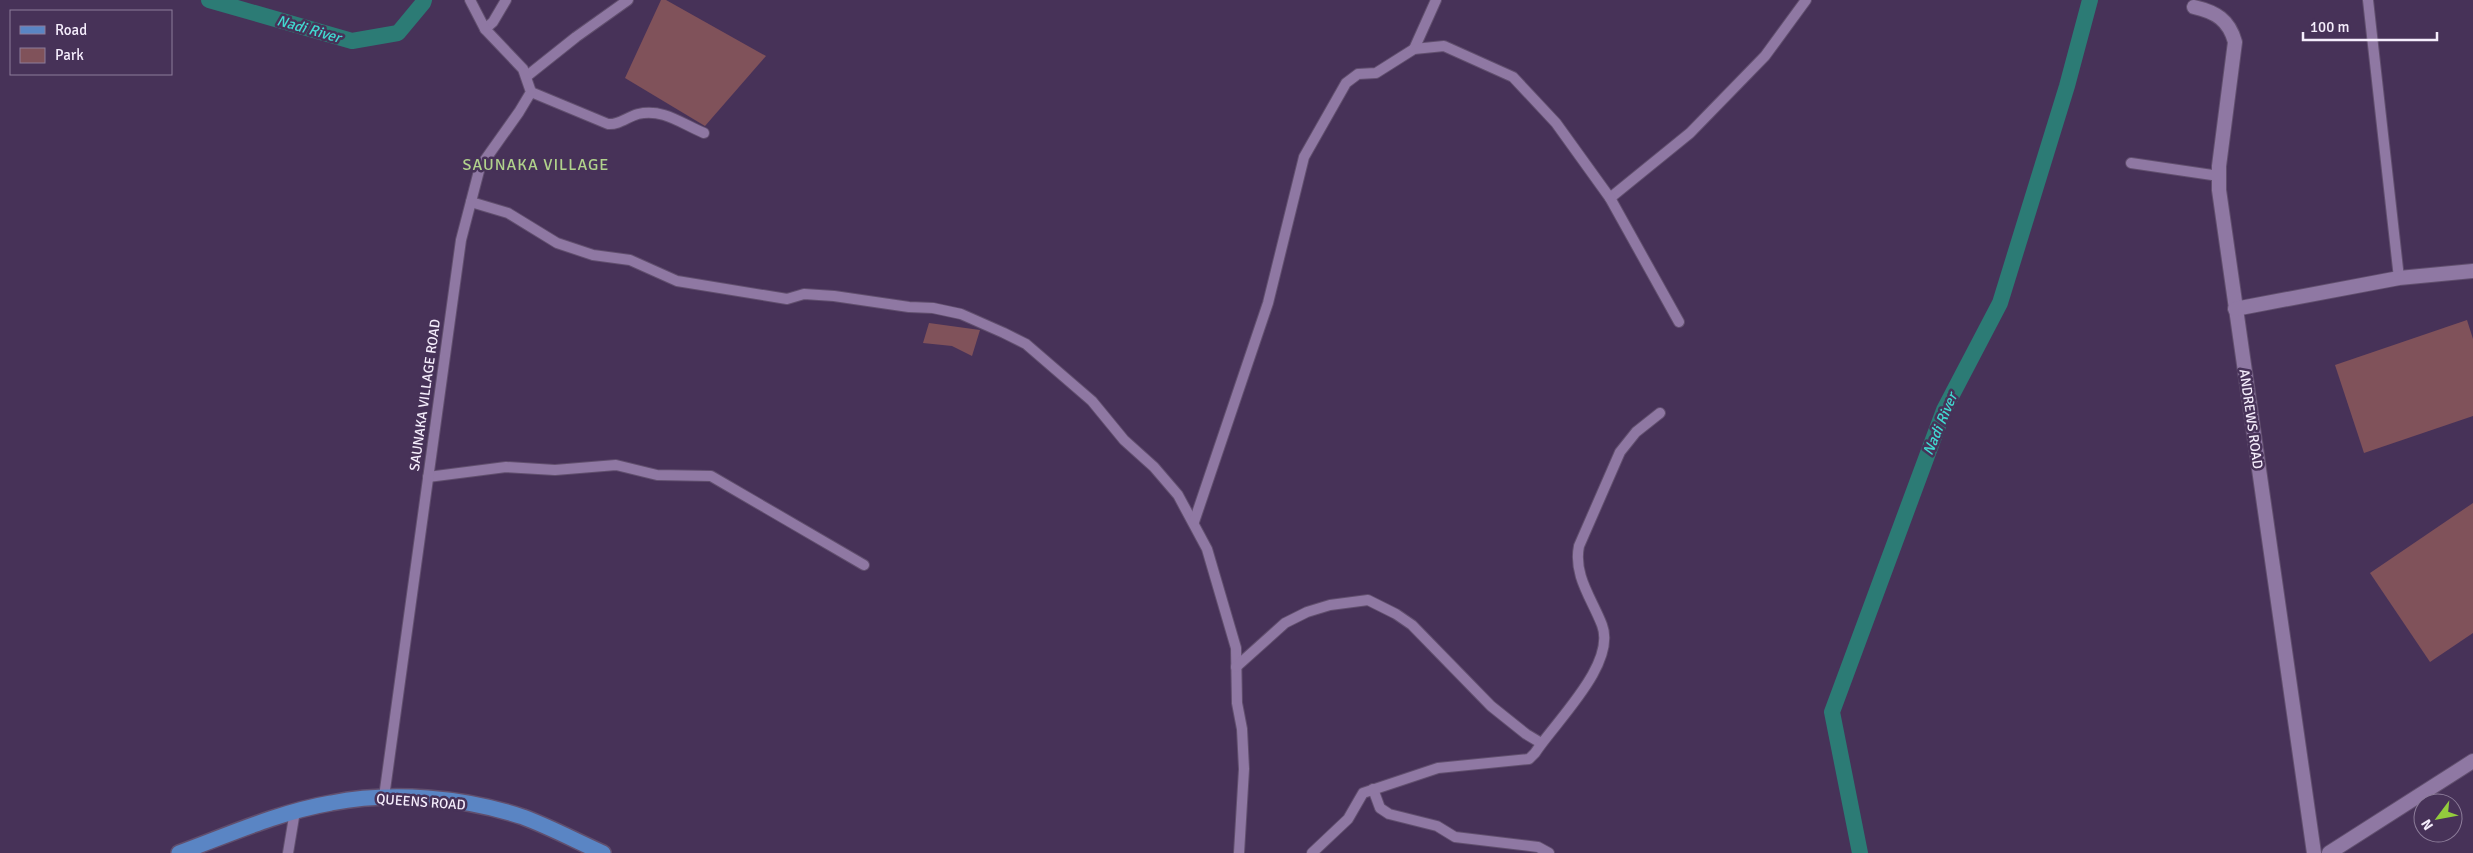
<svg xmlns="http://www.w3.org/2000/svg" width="2473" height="853" font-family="Signika,sans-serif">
	<rect width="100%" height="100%" fill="#473258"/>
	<!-- green -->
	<g fill="#80525a">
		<path d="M661,0h5l100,56 -61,70 -80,-48z"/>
		<path d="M2467,320l6,19v77l-109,37 -29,-88z"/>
		<path d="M929,323l51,7 -8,26 -20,-10 -29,-3z"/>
		<path d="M2473,503v130l-43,29 -60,-89z"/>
	</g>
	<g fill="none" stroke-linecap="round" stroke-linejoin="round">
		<!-- river -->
		<g stroke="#2c7b75" stroke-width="16">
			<path d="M209,0l143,41 46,-8 25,-30 1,-3"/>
			<path d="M1860,853l-28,-141 112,-302 56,-107 67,-217 23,-86"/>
		</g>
		<!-- street casing -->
		<g stroke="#614f6e" stroke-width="12">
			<g id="street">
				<path d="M2368,0l31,278"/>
				<path d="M485,29l8,-7 13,-22"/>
				<path d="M1414,49l22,-49"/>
				<path d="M527,76l49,-39 52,-37"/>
				<path d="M531,92l77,32c11,1 19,-7 30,-10 25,-6 44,10 66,19"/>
				<path d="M2131,163l88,13"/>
				<path d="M1610,198l80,-65 75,-77 41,-56"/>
				<path d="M471,202l37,11 49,30 36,12 37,5 47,21 110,18 17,-5 30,2 75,11 24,1 28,6 43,19 22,11 66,57 32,39 30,27 24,28 29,54 29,99 1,55 5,26 2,40 -5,84"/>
				<path d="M428,477l78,-10 49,3 61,-5 41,10 54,1 153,89"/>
				<path d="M1194,522l74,-219 36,-146 42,-74 12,-9 18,-1 38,-24 30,-3 69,31 43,46 54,75 69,124"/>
				<path d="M1236,667l49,-44 22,-11 23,-7 38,-5 28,14 16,11 79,81 35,28 15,9"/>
				<path d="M1373,789l7,19 9,6 48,12 18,11 83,10 11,6"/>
				<path d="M384,797l77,-557 19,-73 39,-55 12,-20 -8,-23 -38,-40 -15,-29"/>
				<path d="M288,853l7,-42"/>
				<path d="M1312,853l36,-34 15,-26 75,-25 91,-9 6,-6c20,-31 82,-89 67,-128 -10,-26 -29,-50 -23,-79l41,-94 16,-20 24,-19"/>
			</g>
		</g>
		<!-- secondary casing -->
		<g stroke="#614f6e" stroke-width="16">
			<g id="secondary">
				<path d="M2194,7c22,5 35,13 41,35l-16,124v24l95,663"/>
				<path d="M2235,309l164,-31 74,-7"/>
				<path d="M2329,853l144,-92"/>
			</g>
		</g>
		<!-- primary casing -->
		<g stroke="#614f6e" stroke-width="18">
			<path id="primary" d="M179,853c49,-18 100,-41 152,-50 61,-12 132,-6 192,14 27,10 53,24 80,36"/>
		</g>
		<!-- street -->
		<use href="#street" stroke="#8f78a3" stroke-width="10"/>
		<!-- secondary -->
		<use href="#secondary" stroke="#8f78a3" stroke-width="14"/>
		<!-- primary -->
		<use href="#primary" stroke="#5a85c4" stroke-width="15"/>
	</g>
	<g text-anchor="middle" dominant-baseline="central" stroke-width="5" stroke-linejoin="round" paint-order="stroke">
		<!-- street labels -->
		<g font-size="14" fill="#f5edfc" stroke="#473258">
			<text transform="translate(425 395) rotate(-82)">SAUNAKA VILLAGE ROAD</text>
			<text transform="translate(2251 419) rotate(82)">ANDREWS ROAD</text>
			<text transform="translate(421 802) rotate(4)">QUEENS ROAD</text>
		</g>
		<!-- water labels -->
		<g font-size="15" font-style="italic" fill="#41d9d0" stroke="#473258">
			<text transform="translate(309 29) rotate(16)">Nadi River</text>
			<text transform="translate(1940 424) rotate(-67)">Nadi River</text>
		</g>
		<!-- quarter labels -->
		<g font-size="16" letter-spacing="1" fill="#b1d28c" stroke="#473258">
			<text x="536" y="165">SAUNAKA VILLAGE</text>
		</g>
	</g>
	<!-- legend -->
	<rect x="10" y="10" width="162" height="65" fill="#473258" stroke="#8d7d9a"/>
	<rect x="20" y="26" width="25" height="8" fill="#5a85c4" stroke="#8d7d9a"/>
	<text x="55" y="35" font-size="15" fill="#f5edfc">Road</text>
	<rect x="20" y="48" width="25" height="15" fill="#80525a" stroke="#8d7d9a"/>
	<text x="55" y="60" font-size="15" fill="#f5edfc">Park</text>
	<!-- north arrow -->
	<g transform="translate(2438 818) rotate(238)"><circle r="24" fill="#473258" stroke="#8d7d9a"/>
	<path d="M0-4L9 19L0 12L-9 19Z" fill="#93cc3d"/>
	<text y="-8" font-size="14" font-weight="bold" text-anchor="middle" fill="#f5edfc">N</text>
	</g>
	<!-- scale -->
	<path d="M2303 32v8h134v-8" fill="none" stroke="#f5edfc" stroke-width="2.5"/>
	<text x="2310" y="32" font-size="15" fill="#f5edfc" stroke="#473258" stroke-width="4" paint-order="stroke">100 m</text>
</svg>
